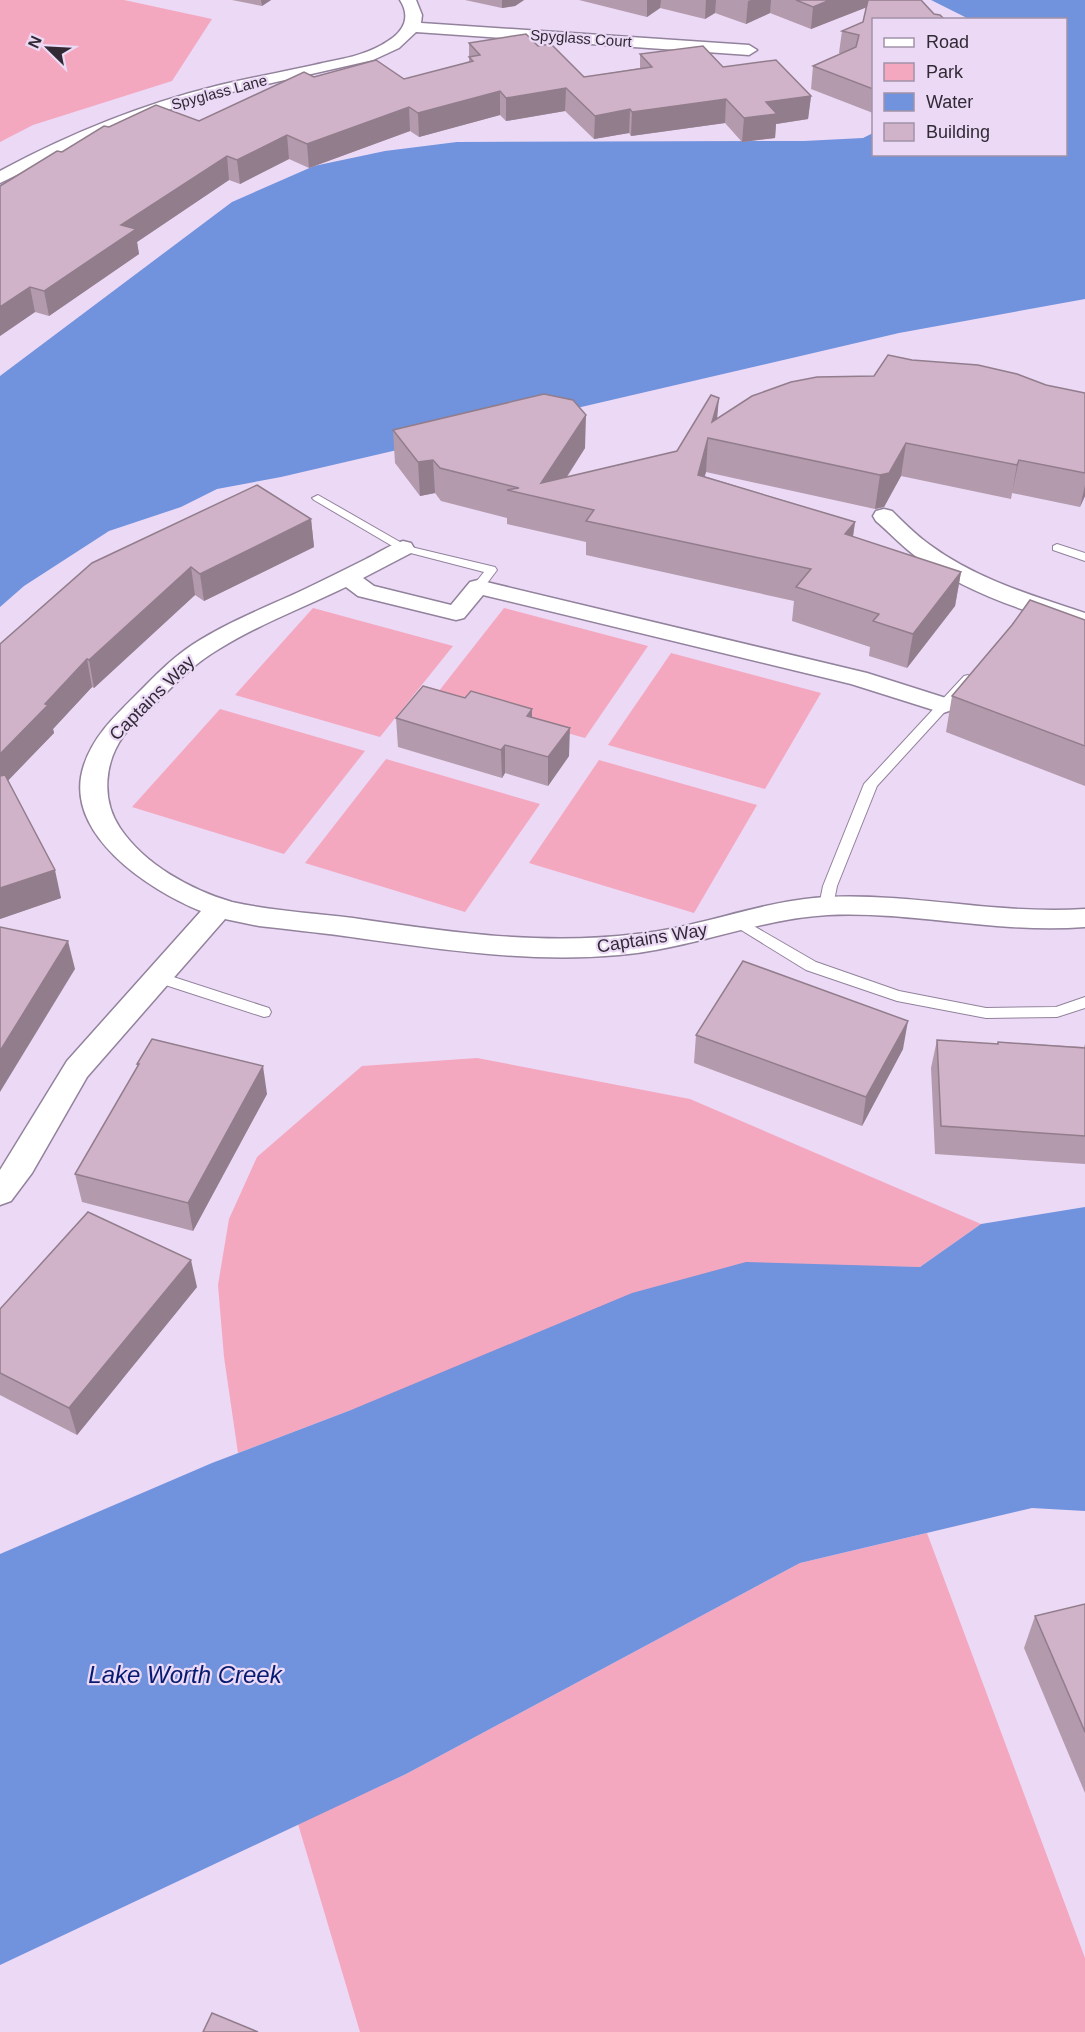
<svg xmlns="http://www.w3.org/2000/svg" width="1085" height="2032" font-family="Arial,sans-serif">
	<rect width="100%" height="100%" fill="#ebd9f6"/>
	<!-- green -->
	<g fill="#f4a8bf">
		<path d="M0,0h124l88,19 -40,62 -139,44 -33,17z"/>
		<path d="M313,608l140,38 -73,91 -145,-42z"/>
		<path d="M504,608l144,38 -63,92 -150,-42z"/>
		<path d="M671,653l150,40 -56,96 -157,-44z"/>
		<path d="M220,709l145,42 -81,103 -152,-47z"/>
		<path d="M386,759l154,45 -75,108 -160,-49z"/>
		<path d="M599,760l158,45 -63,108 -165,-50z"/>
		<path d="M477,1058l213,41 291,125 -61,43 -66,-1 -503,144 -113,43 -14,-96 -6,-72 11,-66 28,-62 105,-91z"/>
		<path d="M927,1533l158,425v74h-725l-62,-208 108,-50 394,-211z"/>
	</g>
	<!-- water -->
	<g fill="#7192dd">
		<path d="M931,0h154v299l-186,34 -618,144 -64,12 -36,18 -72,24 -85,55 -24,21v-231l232,-174 82,-36 71,-15 72,-9 347,-1 59,-3 10,-5 1,21h192v-134l-97,-1z"/>
		<path d="M1085,1207v304l-53,-3 -232,55 -394,211 -406,191v-411l212,-91 139,-53 281,-117 114,-31 174,5 61,-43z"/>
	</g>
	<g fill="none" stroke-linecap="round" stroke-linejoin="round">
		<!-- service casing -->
		<g stroke="#92829c" stroke-width="2">
			<g id="service">
				<path d="M318,495l89,51 88,21 2,3 -15,20h-8l-2,-3 12,-15 -85,-22 -85,-50 -2,-2z"/>
				<path d="M1057,544l28,9v8l-32,-11v-4z"/>
				<path d="M968,675l6,4 -2,3 -95,104 -40,100 -4,20 -7,5 -5,-2 -2,-3 4,-20 41,-102 100,-108z"/>
				<path d="M738,917l78,45 83,29 87,17 70,-1 29,-10v11l-28,9 -71,1 -89,-17 -91,-31 -73,-45 -2,-3z"/>
				<path d="M158,972l111,36 2,4 -2,4 -5,1 -111,-36 -2,-4 2,-4z"/>
			</g>
		</g>
		<!-- minor casing -->
		<g stroke="#92829c" stroke-width="3">
			<g id="minor">
				<path d="M400,0h16l6,15 -1,8 328,22 8,5 -8,5 -333,-23 -17,16 -26,12 -150,34 -55,16 -83,32 -85,41v-12c69,-37 140,-66 216,-85 33,-8 66,-14 98,-21 26,-6 52,-9 74,-24 16,-10 23,-24 12,-41z"/>
				<path d="M884,509l8,2c12,12 24,24 38,34 46,34 101,50 155,68v15c-59,-15 -122,-37 -171,-73 -13,-10 -25,-23 -38,-34l-3,-5 3,-5z"/>
				<path d="M403,541l8,2 3,5 -3,5 -48,25 11,8 77,19 19,-23 8,-2 389,93 85,27 3,5 -3,5 -9,3 -92,-29 -368,-89 -19,23 -8,2 -98,-24 -12,-9c-43,21 -87,37 -127,62 -26,15 -45,36 -66,57 -9,9 -20,18 -29,29 -20,27 -23,65 -4,93 25,37 71,62 112,74 40,9 81,11 121,16 95,14 188,28 284,16 65,-7 126,-34 191,-37 86,-4 170,18 257,12v18c-87,7 -171,-16 -257,-12 -71,4 -138,34 -209,40 -88,8 -174,-5 -261,-17 -33,-5 -66,-8 -99,-12l-34,-7 -138,158 -55,96 -21,28 -11,4v-35l67,-109 134,-150c-52,-21 -140,-78 -117,-146 10,-30 32,-50 54,-72 17,-17 33,-34 54,-48 35,-23 75,-38 113,-56 21,-10 41,-20 61,-30 12,-6 24,-14 37,-18z"/>
			</g>
		</g>
		<!-- service -->
		<use href="#service" fill="#fff" fill-rule="evenodd"/>
		<!-- minor -->
		<use href="#minor" fill="#fff" fill-rule="evenodd"/>
	</g>
	<!-- wall -->
	<g fill="#b39aac">
		<path d="M232,0h39l-9,6z"/>
		<path d="M465,0h59l-9,6 -13,2z"/>
		<path d="M579,0h342l-48,20v93l-62,-24 2,-23 28,-12 -2,-1 3,-22 21,-9 3,-15 -55,22 -41,-16 -24,11 -31,-11 -10,6 -45,-11 -13,9z"/>
		<path d="M469,43l69,3 46,31 56,-9v-14l83,13 88,29 -3,23 -32,5 -1,14 -33,4 -17,-19 -94,13 -2,-3 -35,6 -29,-28 -59,10 -6,-6 -81,22 -9,-6 -101,37 -20,-9 -49,25 -11,-4 -92,62 2,12 -90,62 -14,-4 -35,24 62,-184 47,-25 90,-6 115,-44 90,2 65,-17z"/>
		<path d="M912,360l173,33v103l-5,11 -68,-14 -1,6 -110,-23 -17,31 -9,2 -169,-37 -2,4 151,46 -2,15 108,35 -6,34 -48,62 -38,-12 1,-9 -78,-26 2,-20 -208,-46v-13l-79,-18v-6l-66,-17 -6,-8 -15,3 -25,-33 -2,-33 192,18 -18,29 110,-26 40,-32 157,-43z"/>
		<path d="M311,519l3,28 -110,54 -9,-6 -101,93 -2,-1 -39,42 1,4 -46,47 53,118 -61,21v-275z"/>
		<path d="M1085,620v166l-139,-54 6,-36z"/>
		<path d="M465,698l67,11v9l37,38 -21,30 -43,-13 -3,5 -104,-31 -2,-29z"/>
		<path d="M696,1035l207,14 -41,77 -168,-63z"/>
		<path d="M937,1040l60,4 1,-2 86,5 1,-3v120l-150,-10 -4,-86z"/>
		<path d="M137,1064l130,30 -74,137 -111,-29 -7,-28 63,-107z"/>
		<path d="M197,1287l-120,148 -77,-40v-86z"/>
		<path d="M1085,1604v189l-61,-145 11,-32z"/>
	</g>
	<!-- shaded-wall -->
	<g fill="#927d8c">
		<path d="M261,0h10l-9,6z"/>
		<path d="M502,0h22l-9,6 -13,2z"/>
		<path d="M647,0h14l-1,8 -13,9z"/>
		<path d="M706,0h10l-1,13 -10,6z"/>
		<path d="M751,0h20l-1,13 -24,11 2,-23z"/>
		<path d="M830,0h40v6l-59,23 2,-22z"/>
		<path d="M566,88l-1,23 -59,10v-23z"/>
		<path d="M500,91v24l-81,22 -1,-24z"/>
		<path d="M811,96l-3,23 -32,5 -1,14 -33,4 2,-24 22,-16z"/>
		<path d="M726,99l-1,24 -94,13 1,-24z"/>
		<path d="M409,107l1,24 -101,37 -2,-24z"/>
		<path d="M630,109l-1,24 -35,6 1,-23z"/>
		<path d="M287,135l2,24 -49,25 -3,-24z"/>
		<path d="M227,156l2,24 -92,62 2,12 -90,62 -5,-25 77,-66z"/>
		<path d="M30,287l5,25 -35,24v-29z"/>
		<path d="M719,398l-3,33 -4,-9z"/>
		<path d="M586,415l-1,33 -34,53 -10,-18z"/>
		<path d="M708,438l-2,34 -10,36 2,-33z"/>
		<path d="M906,443l-5,33 -17,31 -9,2 5,-34z"/>
		<path d="M433,460l2,33 -15,3 -2,-34z"/>
		<path d="M1019,460l-7,33 -1,6 6,-34z"/>
		<path d="M1085,485v11l-5,11z"/>
		<path d="M311,519l3,28 -110,54 -4,-27z"/>
		<path d="M855,522l-5,34 -5,-22z"/>
		<path d="M191,567l4,28 -101,93 -5,-28z"/>
		<path d="M961,572l-6,34 -48,62 6,-34z"/>
		<path d="M87,659l5,28 -39,42 1,4 -54,56v-35l45,-50z"/>
		<path d="M532,709v28l-5,-21z"/>
		<path d="M570,728l-1,28 -21,30v-29z"/>
		<path d="M505,745v28l-3,5 -1,-28z"/>
		<path d="M55,870l6,28 -61,21v-31z"/>
		<path d="M68,941l7,28 -75,123v-41z"/>
		<path d="M908,1021l-5,28 -41,77 4,-29z"/>
		<path d="M263,1066l4,28 -74,137 -5,-28z"/>
		<path d="M191,1260l6,27 -120,148 -8,-27z"/>
	</g>
	<!-- building -->
	<g fill="#d0b3c8" stroke="#927d8c" stroke-width="1.5">
		<path d="M796,0h34l-17,7z"/>
		<path d="M868,0h53l13,14 6,1 5,5h-72v69l-60,-23 43,-19 3,-12 -17,-4 21,-9z"/>
		<path d="M526,34l12,12 13,-2 33,33 68,-10 -12,-13 63,-8 20,21 53,-7 35,36 -45,6 11,12 -33,4 -18,-19 -94,13 -2,-3 -35,7 -29,-28 -60,10 -6,-7 -82,22 -9,-6 -102,37 -20,-9 -50,25 -10,-4 -106,69 15,4 -92,62 -14,-4 -30,20v-121l57,-35 5,1 42,-26 5,1 47,-22 43,16 105,-49 10,5 62,-17 28,19 69,-18 -4,-4 11,-2 -11,-12z"/>
		<path d="M888,355l24,5 66,5 39,9 29,11 39,8v80l-66,-13 -2,5 -111,-22 -17,30 -9,2 -172,-37 -10,37 157,47 -10,12 116,38 -48,62 -40,-13 6,-7 -83,-27 15,-18 -225,-48 8,-11 -87,-20 12,-2 -79,-20 -7,-8 -15,2 -25,-32 151,-36 29,6 13,15 -45,68 136,-32 34,-56 8,3 -7,24 40,-26 39,-14 26,-5 57,-1z"/>
		<path d="M257,485l54,34 -111,55 -9,-7 -102,93 -2,-1 -42,45 3,1 -48,49v-110l92,-81z"/>
		<path d="M1030,600l55,20v126l-133,-50 60,-71z"/>
		<path d="M423,686l42,12 6,-7 61,18 -5,7 43,12 -22,29 -43,-12 -4,5 -105,-32z"/>
		<path d="M5,775l50,95 -55,18v-112z"/>
		<path d="M0,927l68,14 -68,110z"/>
		<path d="M743,961l165,60 -42,76 -170,-62z"/>
		<path d="M152,1039l111,27 -75,137 -113,-29 64,-110h-2z"/>
		<path d="M937,1040l61,4v-2l87,6v88l-144,-10z"/>
		<path d="M88,1212l103,48 -122,148 -69,-35v-64z"/>
		<path d="M1085,1604v128l-50,-116z"/>
		<path d="M212,2013l46,19h-55z"/>
	</g>
	<g text-anchor="middle" dominant-baseline="central" stroke-width="4.5" stroke-linejoin="round" paint-order="stroke">
		<!-- far-street labels -->
		<g font-size="15" fill="#312a35" stroke="#ebd9f6">
			<text transform="translate(581 38) rotate(4)">Spyglass Court</text>
			<text transform="translate(219 92) rotate(-15)">Spyglass Lane</text>
		</g>
		<!-- street labels -->
		<g font-size="18" fill="#312a35" stroke="#ebd9f6">
			<text transform="translate(152 698) rotate(-45)">Captains Way</text>
			<text transform="translate(652 938) rotate(-9)">Captains Way</text>
		</g>
		<!-- near-water labels -->
		<g font-size="24" font-style="italic" fill="#051b71" stroke="#ebd9f6">
			<text x="185" y="1674">Lake Worth Creek</text>
		</g>
	</g>
	<!-- legend -->
	<rect x="872" y="18" width="195" height="138" fill="#ebd9f6" stroke="#a193a9" stroke-width="1.5"/>
	<rect x="884" y="38" width="30" height="9" fill="#ffffff" stroke="#a193a9" stroke-width="1.5"/>
	<text x="926" y="48" font-size="18" fill="#312a35">Road</text>
	<rect x="884" y="63" width="30" height="18" fill="#f4a8bf" stroke="#a193a9" stroke-width="1.5"/>
	<text x="926" y="78" font-size="18" fill="#312a35">Park</text>
	<rect x="884" y="93" width="30" height="18" fill="#7192dd" stroke="#a193a9" stroke-width="1.5"/>
	<text x="926" y="108" font-size="18" fill="#312a35">Water</text>
	<rect x="884" y="123" width="30" height="18" fill="#d0b3c8" stroke="#a193a9" stroke-width="1.5"/>
	<text x="926" y="138" font-size="18" fill="#312a35">Building</text>
	<!-- north arrow -->
	<g transform="translate(48 48) rotate(294)" stroke="#ebd9f6" stroke-width="4.5" paint-order="stroke">
	<path d="M0-4.5L10 22L0 15L-10 22Z" fill="#312a35"/>
	<text y="-9" font-size="16" font-weight="bold" text-anchor="middle" fill="#312a35">N</text>
	</g>
</svg>
